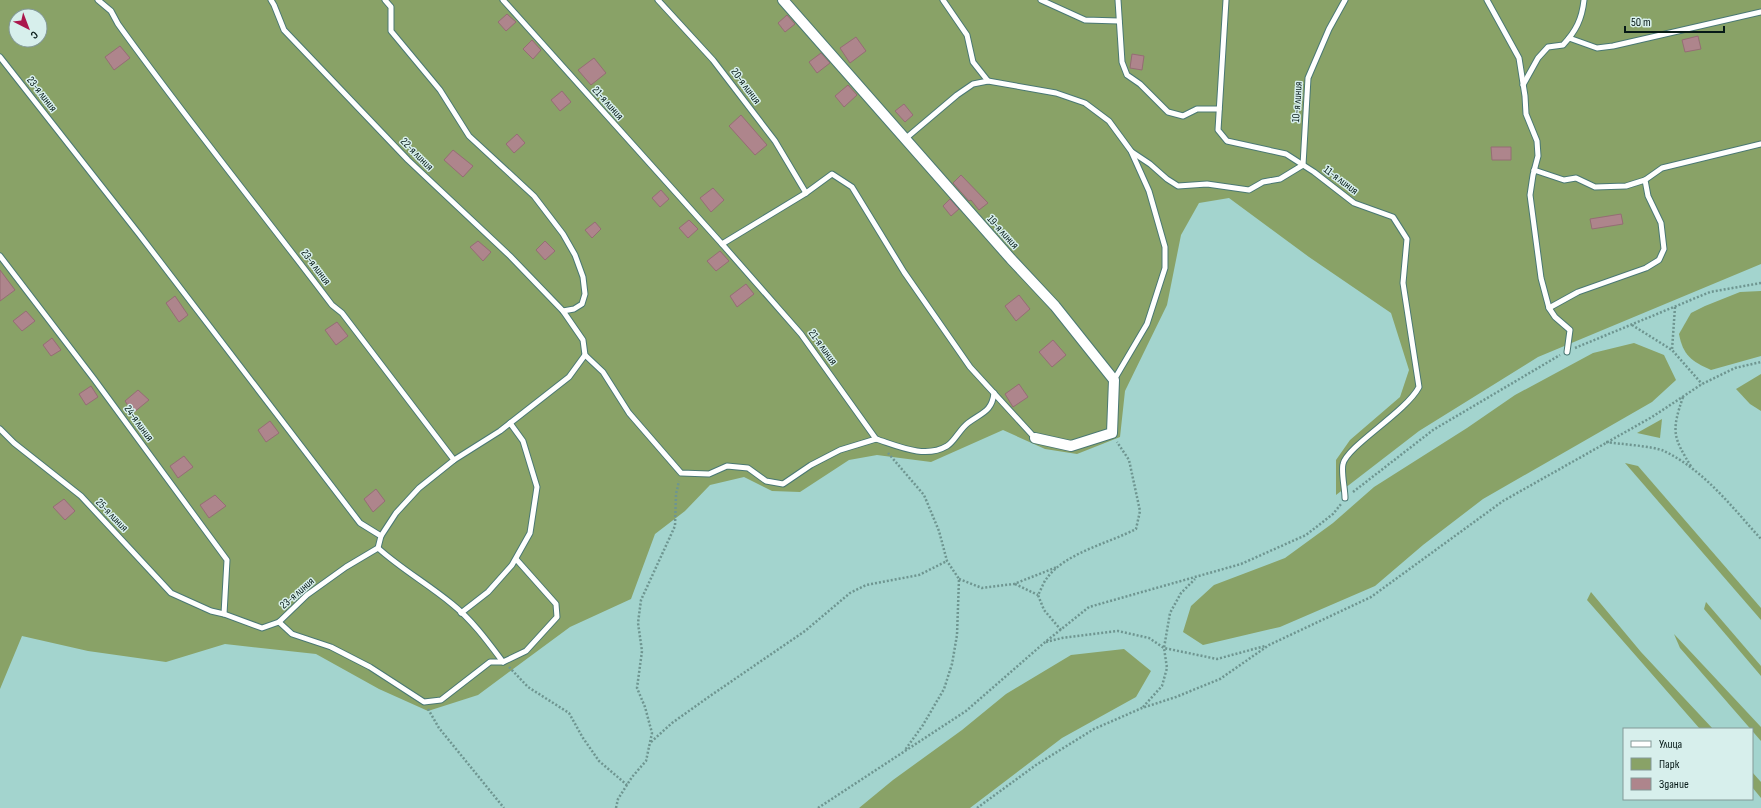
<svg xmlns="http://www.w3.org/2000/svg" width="1761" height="808" font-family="'Sofia Sans Condensed',sans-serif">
	<rect width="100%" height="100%" fill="#a3d4ce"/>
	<!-- green -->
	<g fill="#89a267" fill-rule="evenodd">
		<path d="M0,0h1761v264l-223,93 -119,74 -83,64v-35l14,-20 50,-43 9,-27 -18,-57 -82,-56 -80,-59 -30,5 -18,32 -14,70 -42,86 -5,46 -43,17 -32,-5 -42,-19 -72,32 -54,-7 -28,5 -49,32 -28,-1 -28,-14 -34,8 -25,26 -30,23 -24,65 -61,28 -92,68 -50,16 -49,-22 -63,-35 -91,-10 -59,18 -78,-11 -66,-15 -22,53zM16,16h24v24h-24z"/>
		<path d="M1761,291v65l-50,14c-20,-9 -28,-15 -32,-36l12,-21 14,-7 35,-14z"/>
		<path d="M1634,343l30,12 12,25 -24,22 -169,97 -60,46 -48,41 -95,41 -77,18 -20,-13 8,-26 23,-21 71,-27 48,-35 41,-36 93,-59 48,-33 78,-42z"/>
		<path d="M1761,374v37l-11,-7 -14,-15z"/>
		<path d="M1662,419l-2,19 -23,-5z"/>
		<path d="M1625,463l13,3 123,142v12z"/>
		<path d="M1591,592l50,60 72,77h-13l-113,-129z"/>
		<path d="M1706,602l55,64v10l-57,-67z"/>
		<path d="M1674,634l87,93v14l-81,-93z"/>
		<path d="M1124,649l27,22 -15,26 -74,41 -92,70h-111l34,-28 69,-50 44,-36 65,-39z"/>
		<path d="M1752,772l9,10v16l-9,-11z"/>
	</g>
	<!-- building -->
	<g fill="#ae858c" stroke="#956d74">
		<path d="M507,14l9,8 -10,9 -8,-9z"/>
		<path d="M787,15l8,9 -10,8 -7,-9z"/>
		<path d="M1698,36l3,13 -16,3 -3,-12z"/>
		<path d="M856,37l10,14 -16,12 -10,-15z"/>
		<path d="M532,40l9,10 -8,9 -10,-10z"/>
		<path d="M120,46l10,12 -16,12 -9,-13z"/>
		<path d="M821,53l9,10 -13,10 -8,-11z"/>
		<path d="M1132,54l12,2 -2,14 -12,-2z"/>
		<path d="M594,58l12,15 -15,12 -13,-15z"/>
		<path d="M848,85l9,10 -13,12 -9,-11z"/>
		<path d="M562,91l9,11 -11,9 -9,-11z"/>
		<path d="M904,104l9,11 -8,7 -10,-11z"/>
		<path d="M741,115l26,30 -12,10 -26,-29z"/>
		<path d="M517,134l8,9 -11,10 -8,-9z"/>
		<path d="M1491,147h20v13h-19z"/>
		<path d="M453,150l20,16 -10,11 -19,-17z"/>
		<path d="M961,175l27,28 -9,7 -8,-10 -2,1 -16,-18z"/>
		<path d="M713,188l11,12 -13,12 -11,-14z"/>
		<path d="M661,190l8,9 -9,8 -8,-9z"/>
		<path d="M950,199l9,10 -8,7 -8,-10z"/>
		<path d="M1621,214l2,10 -31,5 -2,-10z"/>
		<path d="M689,220l9,9 -10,9 -9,-10z"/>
		<path d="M595,222l6,7 -9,9 -7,-8z"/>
		<path d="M478,241l13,11 -8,9 -13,-14z"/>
		<path d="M545,241l10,10 -10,9 -9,-10z"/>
		<path d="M720,251l9,10 -13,10 -9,-10z"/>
		<path d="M0,270l15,20 -15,11z"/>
		<path d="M746,284l8,10 -17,13 -7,-11z"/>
		<path d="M1019,295l11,14 -14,12 -11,-15z"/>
		<path d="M175,296l13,19 -9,7 -13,-19z"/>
		<path d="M26,311l9,10 -13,10 -9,-10z"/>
		<path d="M337,322l11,14 -12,9 -11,-15z"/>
		<path d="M52,338l9,12 -10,6 -8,-11z"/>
		<path d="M1053,340l13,15 -14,12 -13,-15z"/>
		<path d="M1019,384l9,13 -15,10 -8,-13z"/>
		<path d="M91,386l7,11 -12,8 -7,-11z"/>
		<path d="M138,390l11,10 -16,13 -8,-12z"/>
		<path d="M270,421l9,12 -13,9 -8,-12z"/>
		<path d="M184,456l9,11 -15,11 -8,-12z"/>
		<path d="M376,489l9,12 -12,11 -9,-13z"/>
		<path d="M215,495l11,11 -17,12 -9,-13z"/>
		<path d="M64,499l11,12 -10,9 -12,-13z"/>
	</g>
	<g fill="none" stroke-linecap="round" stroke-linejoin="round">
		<!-- lane casing -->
		<g stroke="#4a7873" stroke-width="7">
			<g id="lane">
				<path d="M98,0l13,11 7,13c69,96 143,187 214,281l10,8 112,147 -35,28 -23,25 -15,23"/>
				<path d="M271,0l3,5 10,25 124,130 102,96 53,55 20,29 2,15 -16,22 -69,54 -46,29"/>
				<path d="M385,0l6,7v24l49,59 29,46 65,60 29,38 12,21 8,22 2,17 -3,10 -8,5 -11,2"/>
				<path d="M503,0l219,244 79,90 75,105 -36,11 -29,15 -28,19 -17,-3 -18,-13 -21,-2 -18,8 -28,-1 -52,-60 -26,-41 -18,-17"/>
				<path d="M658,0l55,60 62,81 31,52"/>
				<path d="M1041,0l44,20 34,1"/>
				<path d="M1118,0l4,62 5,13 13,9 28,28 15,4 14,-7h22"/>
				<path d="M1226,0l-8,130 9,11 59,13 28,18 40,31 39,14 14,22 -4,44 16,104c-13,25 -72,59 -76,77 -2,8 2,25 2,34"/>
				<path d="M1487,0l32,58 6,38 1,18 11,27 1,15 -5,19 -3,20 11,83 8,30 6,9 15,13 -3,22"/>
				<path d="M1569,38l28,10 16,-2 148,-34"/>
				<path d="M0,57l139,177 221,289 21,13 -3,12 -32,19 -39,28 -28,27 -17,6 -38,-14 -13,-3 -40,-18 -90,-97 -67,-53 -14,-14"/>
				<path d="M988,81l68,12 29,10 24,18 22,30 18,40 16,56v21l-18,56 -33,56"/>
				<path d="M1523,85l15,-27 10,-11 15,-2c13,-14 19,-26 21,-45"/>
				<path d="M905,139l52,-44 16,-11 15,-3 -15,-19 -6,-27 -24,-35"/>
				<path d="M1132,152l18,12 17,15 11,7 29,-2 42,6 14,-8 17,-3 23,-14 5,-87 21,-49 16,-29"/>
				<path d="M1534,170l30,10 12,-2 19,9 31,-1 19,-6"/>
				<path d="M722,244l84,-51 26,-19 20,13 52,85 66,95 65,71"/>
				<path d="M0,256l94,123 133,181 -3,54"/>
				<path d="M1549,308l29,-16 68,-24 13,-8 5,-11 -3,-26 -13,-27 -3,-16 17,-12 99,-24"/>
				<path d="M876,439c22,7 49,20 71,7 7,-4 13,-17 21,-23 13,-10 24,-11 26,-30"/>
				<path d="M378,548c23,21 50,36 74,56 20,16 36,38 51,58"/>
				<path d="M461,613l27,-21 24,-27 18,-32 7,-46 -14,-46 -13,-18"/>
				<path d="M279,622l13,12 39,13 39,20 54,35 17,-2 49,-38h13l23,-11 31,-34 -1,-13 -40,-45"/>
			</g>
		</g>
		<!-- street casing -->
		<g stroke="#4a7873" stroke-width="12">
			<path id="street" d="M783,0l228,259 44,47 59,74 -2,53 -41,13 -36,-8"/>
		</g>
		<!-- path -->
		<g stroke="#6e9590" stroke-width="2.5" stroke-dasharray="2 2" stroke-linecap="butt">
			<path d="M1675,307l-3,43 30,34"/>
			<path d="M1632,325l40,25"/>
			<path d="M1575,348l135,-56 51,-9"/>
			<path d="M1683,397c-12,35 -10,40 9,71"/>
			<path d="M1606,442c13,2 47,4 58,9 40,19 68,56 97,88"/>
			<path d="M888,453l36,42 15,36 8,30 12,18 -2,56 -5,29 -8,25 -21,36 -18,25"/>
			<path d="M1353,492l80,-62 127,-75"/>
			<path d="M959,579l23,9 32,-4 43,-17"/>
			<path d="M1015,584l23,11"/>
			<path d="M1061,630l-17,-20 -6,-15c3,-5 5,-12 9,-17 18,-25 62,-35 89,-49l4,-18 -11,-51 -12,-18"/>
			<path d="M1046,642l16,-4 56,-7 31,7 15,10 53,11 48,-13"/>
			<path d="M509,667l19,20 41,26 14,25 16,23 28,24"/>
			<path d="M1143,707l19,-21 5,-18 -3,-20 6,-35 11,-20 14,-14"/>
			<path d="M428,709l11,19 65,80"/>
			<path d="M651,742l21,-19 38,-27 95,-65 45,-38 16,-8 53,-10 28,-14"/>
			<path d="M616,808l2,-9 14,-22 14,-16 6,-28 -7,-26 -8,-19 5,-37 -4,-28 3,-23 34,-74 1,-32 3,-13"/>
			<path d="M818,808l148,-97 78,-68 45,-36 152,-43 65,-29 27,-21 8,-10"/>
			<path d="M977,808l59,-43 58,-36 48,-21 34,-11 44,-18 49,-34 102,-48 132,-96 149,-84 50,-33 33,-16 26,-6"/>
		</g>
		<!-- lane -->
		<use href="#lane" stroke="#fff" stroke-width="5"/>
		<!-- street -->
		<use href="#street" stroke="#fff" stroke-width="10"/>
	</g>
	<g text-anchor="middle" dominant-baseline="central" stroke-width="3" stroke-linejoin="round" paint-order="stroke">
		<!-- street labels -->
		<g font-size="11" fill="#061917" stroke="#d7efec">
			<text transform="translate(746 86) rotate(53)">20-я линия</text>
			<text transform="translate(42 94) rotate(52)">23-я линия</text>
			<text transform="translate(1297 102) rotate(-86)">10-я линия</text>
			<text transform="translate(608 103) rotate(48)">21-я линия</text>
			<text transform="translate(417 154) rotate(45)">22-я линия</text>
			<text transform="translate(1341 180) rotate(37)">11-я линия</text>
			<text transform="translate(1003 232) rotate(48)">19-я линия</text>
			<text transform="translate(316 267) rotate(53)">23-я линия</text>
			<text transform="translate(823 347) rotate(54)">21-я линия</text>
			<text transform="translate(139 423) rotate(54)">24-я линия</text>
			<text transform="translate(112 515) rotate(46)">25-я линия</text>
			<text transform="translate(297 593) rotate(-41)">23-я линия</text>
		</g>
	</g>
	<!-- legend -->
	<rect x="1623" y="728" width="130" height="72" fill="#d7efec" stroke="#839997"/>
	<rect x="1631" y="741" width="20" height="6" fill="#ffffff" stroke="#839997"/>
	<text x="1659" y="748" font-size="12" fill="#061917">Улица</text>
	<rect x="1631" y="758" width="20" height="12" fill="#89a267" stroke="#839997"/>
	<text x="1659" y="768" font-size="12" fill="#061917">Парк</text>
	<rect x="1631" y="778" width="20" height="12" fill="#ae858c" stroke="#839997"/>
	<text x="1659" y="788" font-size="12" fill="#061917">Здание</text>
	<!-- north arrow -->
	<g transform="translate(28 28) rotate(138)"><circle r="19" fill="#d7efec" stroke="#839997"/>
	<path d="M0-3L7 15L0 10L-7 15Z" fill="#aa174c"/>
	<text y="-6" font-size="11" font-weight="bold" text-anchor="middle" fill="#061917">С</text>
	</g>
	<!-- scale -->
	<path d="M1625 26v6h99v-6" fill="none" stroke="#061917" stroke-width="2"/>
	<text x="1631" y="26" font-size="12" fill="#061917" stroke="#d7efec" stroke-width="3" paint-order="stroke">50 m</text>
</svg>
